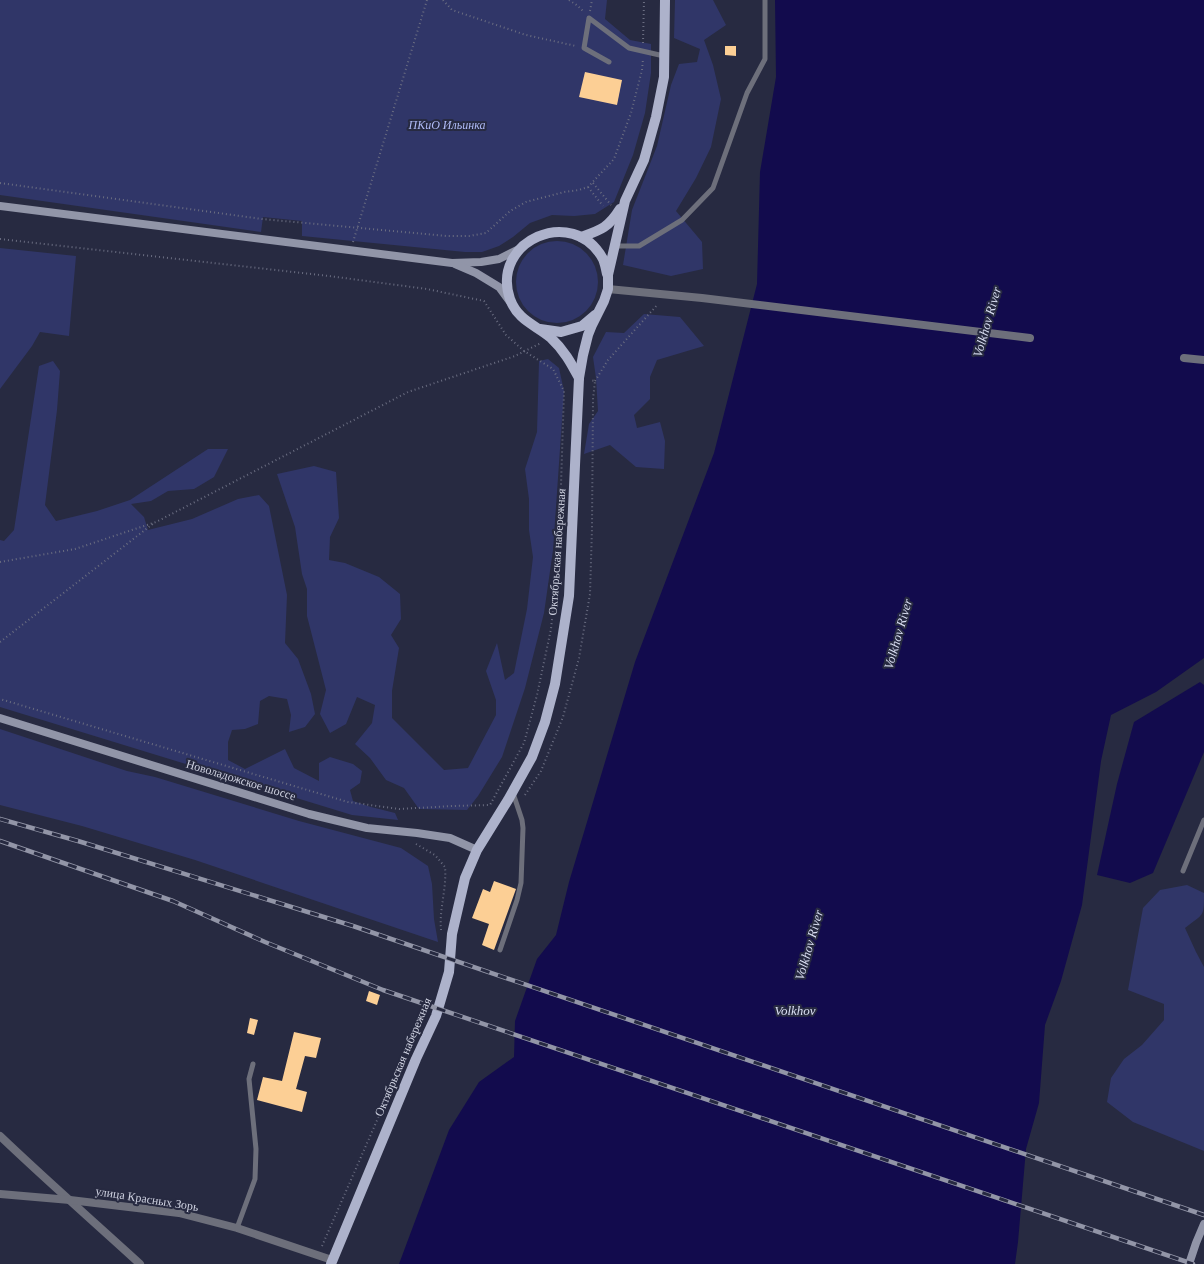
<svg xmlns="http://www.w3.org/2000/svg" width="1204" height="1264" font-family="Georgia,serif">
	<rect width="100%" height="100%" fill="#272a41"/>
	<!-- green -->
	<g fill="#303668">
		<path d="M0,0h607l-2,19 25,21 21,4v29l-6,40 -12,42 -19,47 -19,12 -21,2 -22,-1 -22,8 -17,14 -14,9 -17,6h-17l-163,-16v-15l-39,-4 -2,15 -261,-37z"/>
		<path d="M675,0h38l13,25 -22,15 9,25 8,34 -10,48 -15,31 -20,33 26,31 1,27 -32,7 -48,-11 9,-55 25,-64 14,-61 8,-21 18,-2 3,-13 -26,-11z"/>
		<circle cx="557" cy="282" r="41"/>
		<path d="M0,248l76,8 -7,80 -29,-4 -8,14 -32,43z"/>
		<path d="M644,314l36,3 24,29 -47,14 -7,17v22l-16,16 3,13 23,-6 5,19 -1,28 -28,-2 -26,-22 -26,9 5,-30 9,-13 -2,-33 -3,-21 13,-25 18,1z"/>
		<path d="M548,359l11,9 5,23 -11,159 -9,63 -19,75 -23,69 -24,39 -11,14 -48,-1 -15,-21 -18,-8 -16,-22 -15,-14 17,-21 3,-18 -18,-8 -11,27 -16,9 -10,-19 6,-24 -19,-74v-27l-5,-15 -7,-47 -18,-53 37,-8 22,6 3,46 -9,19 -1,23 16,3 34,14 21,17 1,25 -10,16 8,13 -7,43v27l52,52 24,-2 28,-53v-15l-10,-29 11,-28 8,37 9,-7 13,-64 6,-52 -4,-27v-31l-4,-30 12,-37 2,-71z"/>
		<path d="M53,361l7,10 -3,39 -12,95 11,16 41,-10 33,-11 78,-51h20l-14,28 -20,12 -26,2 -17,10 -20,3 13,13 4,13 44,-11 46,-20 21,-4 10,11 18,89 -2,48 13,16 13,35 4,20 -10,13 -16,5 2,-17 -4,-16 -18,-3 -9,5 -2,23 -13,5 -13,1 -4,12v18l17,9 40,-20 9,19 25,13v-18l11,-6 23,7 9,7 -2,12 -10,7 3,11 18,6 24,6 3,7 -46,-5 -352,-108v-167l4,1 10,-11 25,-164z"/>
		<path d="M0,729l127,42 28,6 144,44 102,27 27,18 4,18 2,35 4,23 -243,-82 -113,-34 -82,-21z"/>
		<path d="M1187,885l17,8c0,25 0,20 -19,35l11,24 8,15v184l-71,-29 -26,-20 4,-24 13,-19 18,-14 22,-25v-16l-36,-14 15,-82 17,-18z"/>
	</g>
	<!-- water -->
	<g fill="#120b4d">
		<path d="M775,0h429v658l-48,34 -45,23 -10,46 -19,144 -21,76 -16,44 -6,78 -13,46 -8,93 -3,22h-616l50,-134 30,-48 35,-25 1,-36 22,-62 19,-24 13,-53 66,-220 79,-209 43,-169 3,-112 16,-95z"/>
		<path d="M1200,682l4,3v67l-51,121 -23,10 -33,-8 20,-91 17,-62z"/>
	</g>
	<!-- building -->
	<g fill="#fccf95">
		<path d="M725,46h11v10l-11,-1z"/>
		<path d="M585,72l37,8 -5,25 -38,-8z"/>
		<path d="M494,881l22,8 -22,61 -12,-5 7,-21 -17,-6 11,-29 7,3z"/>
		<path d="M369,991l11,4 -3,10 -11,-4z"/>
		<path d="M250,1018l8,2 -4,15 -7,-2z"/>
		<path d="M294,1032l27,6 -5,20 -11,-2 -9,33 11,3 -5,20 -45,-12 6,-23 19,4z"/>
	</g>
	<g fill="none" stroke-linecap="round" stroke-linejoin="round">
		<!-- path -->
		<g stroke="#6a6d81" stroke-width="2" stroke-dasharray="1 3" stroke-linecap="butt">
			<path d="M443,0l9,10 74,25 50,11"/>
			<path d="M569,0l9,6 5,5"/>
			<path d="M590,11l2,-11"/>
			<path d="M643,43l1,-43"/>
			<path d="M0,183l262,36 185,17h22l17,-3 24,-22 16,-9 38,-10 15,-2 9,-3 26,-28 17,-46 11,-43 1,-11"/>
			<path d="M593,183l18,22"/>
			<path d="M588,187l15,19"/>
			<path d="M0,239l329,37 98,13 57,12 22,34 18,16 29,18 11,22 -5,158 -8,80 -14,66 -13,48 -34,62 -37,1 -54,3 -51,-7 -348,-103"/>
			<path d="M353,242l74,-242"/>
			<path d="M595,381l13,-21 50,-56"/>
			<path d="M0,562l75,-13 81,-27 252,-130 107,-36 26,-13"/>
			<path d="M0,642l154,-119"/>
			<path d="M525,795l16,-24 22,-54 16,-59 11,-64 2,-66 1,-129 2,-18 -5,-1"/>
			<path d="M416,844l19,11 10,12c2,21 -6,42 -4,63"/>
			<path d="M420,1022l8,-22"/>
			<path d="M322,1246l60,-137"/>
		</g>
		<!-- lane -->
		<g stroke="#6d6f7b" stroke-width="5">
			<path d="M609,62l-25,-14 5,-30 40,30 35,8"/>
			<path d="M614,246h25l43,-26 31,-32 34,-95 18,-34v-59"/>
			<path d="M1183,871l21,-51"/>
			<path d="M500,950l17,-50 4,-17 2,-55 -1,-8 -9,-27"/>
			<path d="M237,1228l18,-49 1,-30 -7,-70 4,-15"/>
		</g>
		<!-- street -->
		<g stroke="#6d6f7b" stroke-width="8">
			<path d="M608,289l94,9 328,40"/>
			<path d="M1184,358l20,2"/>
			<path d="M0,1136c46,44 93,85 140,128"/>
			<path d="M0,1194l70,6 109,13 58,15 95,32"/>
		</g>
		<!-- secondary -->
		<g stroke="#9195a8" stroke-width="8">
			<path d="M0,206l452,57 29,-1 18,-3 20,-10"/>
			<path d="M455,264l21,9 23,14 11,15"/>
			<path d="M0,718l309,96 58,14 50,5 33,5 27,12"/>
			<path d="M1189,1264l7,-21 8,-19"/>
		</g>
		<!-- primary -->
		<g stroke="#adb2cb" stroke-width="10">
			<path d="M581,237c20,-7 27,-9 39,-28"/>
			<path d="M540,329l21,3 21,-6 13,-11"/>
			<path d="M579,378c-8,-15 -15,-28 -28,-40 -15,-13 -33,-17 -41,-39 -20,-58 63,-95 93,-40 2,5 3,10 4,15"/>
			<path d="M331,1264l85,-205 20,-43 13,-44 3,-38 13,-56 12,-28 31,-50 24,-43 13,-35 10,-38 14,-88 10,-218 4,-23 5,-20 4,-10 12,-24 4,-12v-14l17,-74 19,-41 12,-43 8,-40 1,-77"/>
		</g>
		<!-- rail casing -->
		<g stroke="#9295a7" stroke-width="4.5">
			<g id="rail">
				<path d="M0,819l78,22 275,85 851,289"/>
				<path d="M0,841l173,60 92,41 118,48 810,274"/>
			</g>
		</g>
		<!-- rail -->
		<use href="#rail" stroke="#272a41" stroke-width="3" stroke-dasharray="9" stroke-linecap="butt"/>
	</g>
	<g text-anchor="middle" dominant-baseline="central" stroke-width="4" stroke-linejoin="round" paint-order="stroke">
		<!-- park labels -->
		<g font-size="12" font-style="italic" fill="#afbaf6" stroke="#272a41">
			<text x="447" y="125">ПКиО Ильинка</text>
		</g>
		<!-- street labels -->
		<g font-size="12" fill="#cfd2e1" stroke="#272a41">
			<text transform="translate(557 552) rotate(-86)">Октябрьская набережная</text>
			<text transform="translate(241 780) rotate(17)">Новоладожское шоссе</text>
			<text transform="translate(403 1057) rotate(-67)">Октябрьская набережная</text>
			<text transform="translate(147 1199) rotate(9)">улица Красных Зорь</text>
		</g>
		<!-- water labels -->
		<g font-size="13" font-style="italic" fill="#dadff3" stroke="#272a41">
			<text transform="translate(987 322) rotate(-74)">Volkhov River</text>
			<text transform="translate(898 634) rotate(-74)">Volkhov River</text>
			<text transform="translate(809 945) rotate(-74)">Volkhov River</text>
			<text x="795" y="1010">Volkhov</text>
		</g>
	</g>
</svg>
